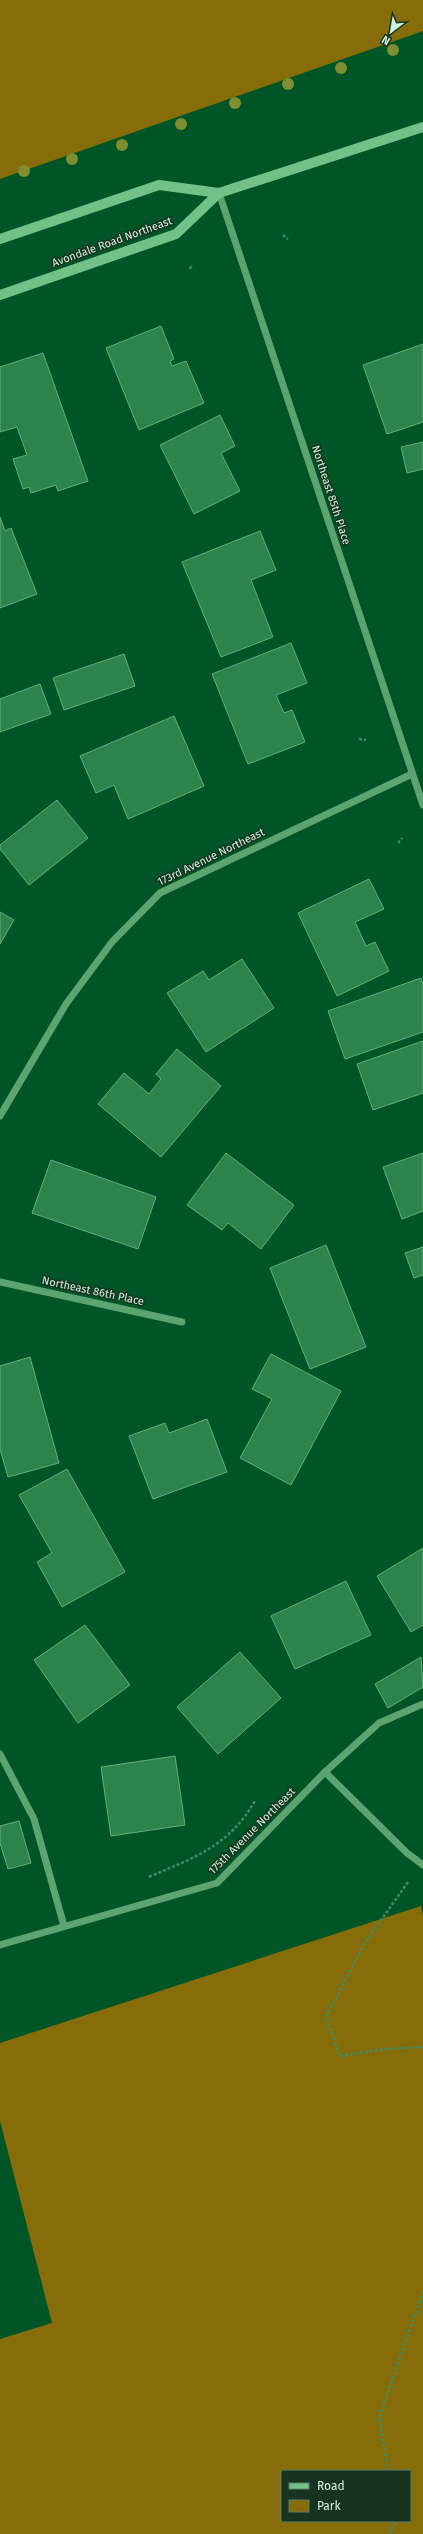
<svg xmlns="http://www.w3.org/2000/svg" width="423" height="2534" font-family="'Fira Sans',sans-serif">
	<rect width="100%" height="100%" fill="#005527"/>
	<!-- green -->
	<g fill="#876d0a" fill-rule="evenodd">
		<path d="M0,0h423v31l-423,148z"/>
		<path d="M421,1906l2,10v618h-423v-195l52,-16 -52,-202v-78zM282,2471h128v50h-128z"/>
	</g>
	<!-- building -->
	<g fill="#2c834b" stroke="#66ad7a">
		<path d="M161,326l13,33 -4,2 2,5 14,-5 18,42 -65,27 -33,-82z"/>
		<path d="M423,344v78l-36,12 -24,-69z"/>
		<path d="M43,353l45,128 -30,10 -2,-6 -25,8 -2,-6 -6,2 -10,-30 14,-4 -10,-28 -17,5v-65z"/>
		<path d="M220,415l15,31 -14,7 19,38 -46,23 -34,-69z"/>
		<path d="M423,442v27l-16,4 -6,-26z"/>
		<path d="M0,517l5,14 6,-3 26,66 -37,14z"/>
		<path d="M260,531l16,39 -25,10 22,57 -52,20 -39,-95z"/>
		<path d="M291,643l16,40 -31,12 8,18 8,-3 13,32 -57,22 -36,-90z"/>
		<path d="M124,654l11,32 -71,24 -11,-32z"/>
		<path d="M40,684l11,30 -51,18v-33z"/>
		<path d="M174,716l30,70 -76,33 -14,-34 -18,8 -16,-37z"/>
		<path d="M57,800l31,38 -59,47 -29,-36v-4z"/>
		<path d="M369,879l15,30 -29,13 11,24 9,-4 14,29 -52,25 -39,-83z"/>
		<path d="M0,912l14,8 -14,24z"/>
		<path d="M242,959l32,49 -68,44 -39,-59 36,-22 6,9z"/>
		<path d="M421,978l2,6v48l-78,27 -17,-48z"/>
		<path d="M423,1041v52l-50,17 -16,-46z"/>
		<path d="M177,1049l44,37 -60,71 -63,-53 26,-31 25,21 12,-15 -5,-5z"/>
		<path d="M226,1153l68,52 -33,44 -33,-26 -6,7 -35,-25z"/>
		<path d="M423,1153v58l-21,8 -19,-52z"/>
		<path d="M51,1160l105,37 -18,52 -106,-36z"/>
		<path d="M326,1245l40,102 -56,22 -40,-101z"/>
		<path d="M423,1247v28l-9,3 -9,-25z"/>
		<path d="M271,1354l70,37 -50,94 -51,-27 32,-59 -20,-10z"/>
		<path d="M30,1357l29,106 -51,14 -8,-28v-83z"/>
		<path d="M207,1419l20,53 -74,27 -24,-63 36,-13 4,10z"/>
		<path d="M67,1469l58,103 -63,35 -25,-45 15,-9 -33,-58z"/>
		<path d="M423,1548v77l-12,7 -34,-56z"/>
		<path d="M346,1581l25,54 -76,34 -24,-53z"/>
		<path d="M85,1625l45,60 -52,38 -44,-63z"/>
		<path d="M240,1652l41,46 -63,56 -41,-47z"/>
		<path d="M421,1657l2,30 -35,21 -13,-24z"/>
		<path d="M175,1756l10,69 -74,11 -10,-69z"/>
		<path d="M19,1821l12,42 -23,6 -8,-26v-17z"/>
	</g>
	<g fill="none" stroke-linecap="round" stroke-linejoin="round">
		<!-- path -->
		<g stroke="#458a62" stroke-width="2.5" stroke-dasharray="3 2" stroke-linecap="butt">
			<path d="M283,235l5,4"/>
			<path d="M190,269l2,-5"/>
			<path d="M359,739l7,1"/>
			<path d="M398,843l4,-5"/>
			<path d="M149,1877c46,-20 79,-30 106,-76"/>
			<path d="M408,1882l-43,61 -39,74 14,39 46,-7 37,-2"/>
			<path d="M388,2471l-9,-53 44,-126"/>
			<path d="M390,2534l6,-13"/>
		</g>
		<!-- minor -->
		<g stroke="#5da471" stroke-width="7">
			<path d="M219,193l204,612"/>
			<path d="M0,1116l66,-112 46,-62 48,-49 252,-119"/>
			<path d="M0,1282l182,40"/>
			<path d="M0,1754l34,65 30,107"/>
			<path d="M325,1772l82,81 16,12"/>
			<path d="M0,1945l217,-62 108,-111 54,-49 44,-19"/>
		</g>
		<!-- major -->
		<g stroke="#72c188" stroke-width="10">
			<path d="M0,239l159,-54 60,8 204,-66"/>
			<path d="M0,295l176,-61 43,-41"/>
		</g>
	</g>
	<!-- trees -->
	<g fill="#7e8f31">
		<circle cx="393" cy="50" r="6"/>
		<circle cx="341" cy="68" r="6"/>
		<circle cx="288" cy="84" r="6"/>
		<circle cx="235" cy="103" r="6"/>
		<circle cx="181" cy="124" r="6"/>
		<circle cx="122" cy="145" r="6"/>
		<circle cx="72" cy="159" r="6"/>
		<circle cx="24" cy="171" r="6"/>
	</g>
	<g text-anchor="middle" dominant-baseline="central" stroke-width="3" stroke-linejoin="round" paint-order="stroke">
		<!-- street labels -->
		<g font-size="11" fill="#d0f3d8" stroke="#16341f">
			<text transform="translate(112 242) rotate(-20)">Avondale Road Northeast</text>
			<text transform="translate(331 495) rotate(72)">Northeast 85th Place</text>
			<text transform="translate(211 857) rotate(-26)">173rd Avenue Northeast</text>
			<text transform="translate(93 1291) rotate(12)">Northeast 86th Place</text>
			<text transform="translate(252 1831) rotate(-45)">175th Avenue Northeast</text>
		</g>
	</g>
	<!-- legend -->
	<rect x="281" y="2470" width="130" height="52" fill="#16341f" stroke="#608069"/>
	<rect x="289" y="2483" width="20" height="6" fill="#72c188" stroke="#608069"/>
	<text x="317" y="2490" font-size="12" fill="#d0f3d8">Road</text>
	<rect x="289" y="2500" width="20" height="12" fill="#876d0a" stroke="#608069"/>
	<text x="317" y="2510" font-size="12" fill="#d0f3d8">Park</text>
	<!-- north arrow -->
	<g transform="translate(391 32) rotate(211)" stroke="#16341f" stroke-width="3" paint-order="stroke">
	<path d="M0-3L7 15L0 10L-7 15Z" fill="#d0f3d8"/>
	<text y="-6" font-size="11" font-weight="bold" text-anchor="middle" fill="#d0f3d8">N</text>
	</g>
</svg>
